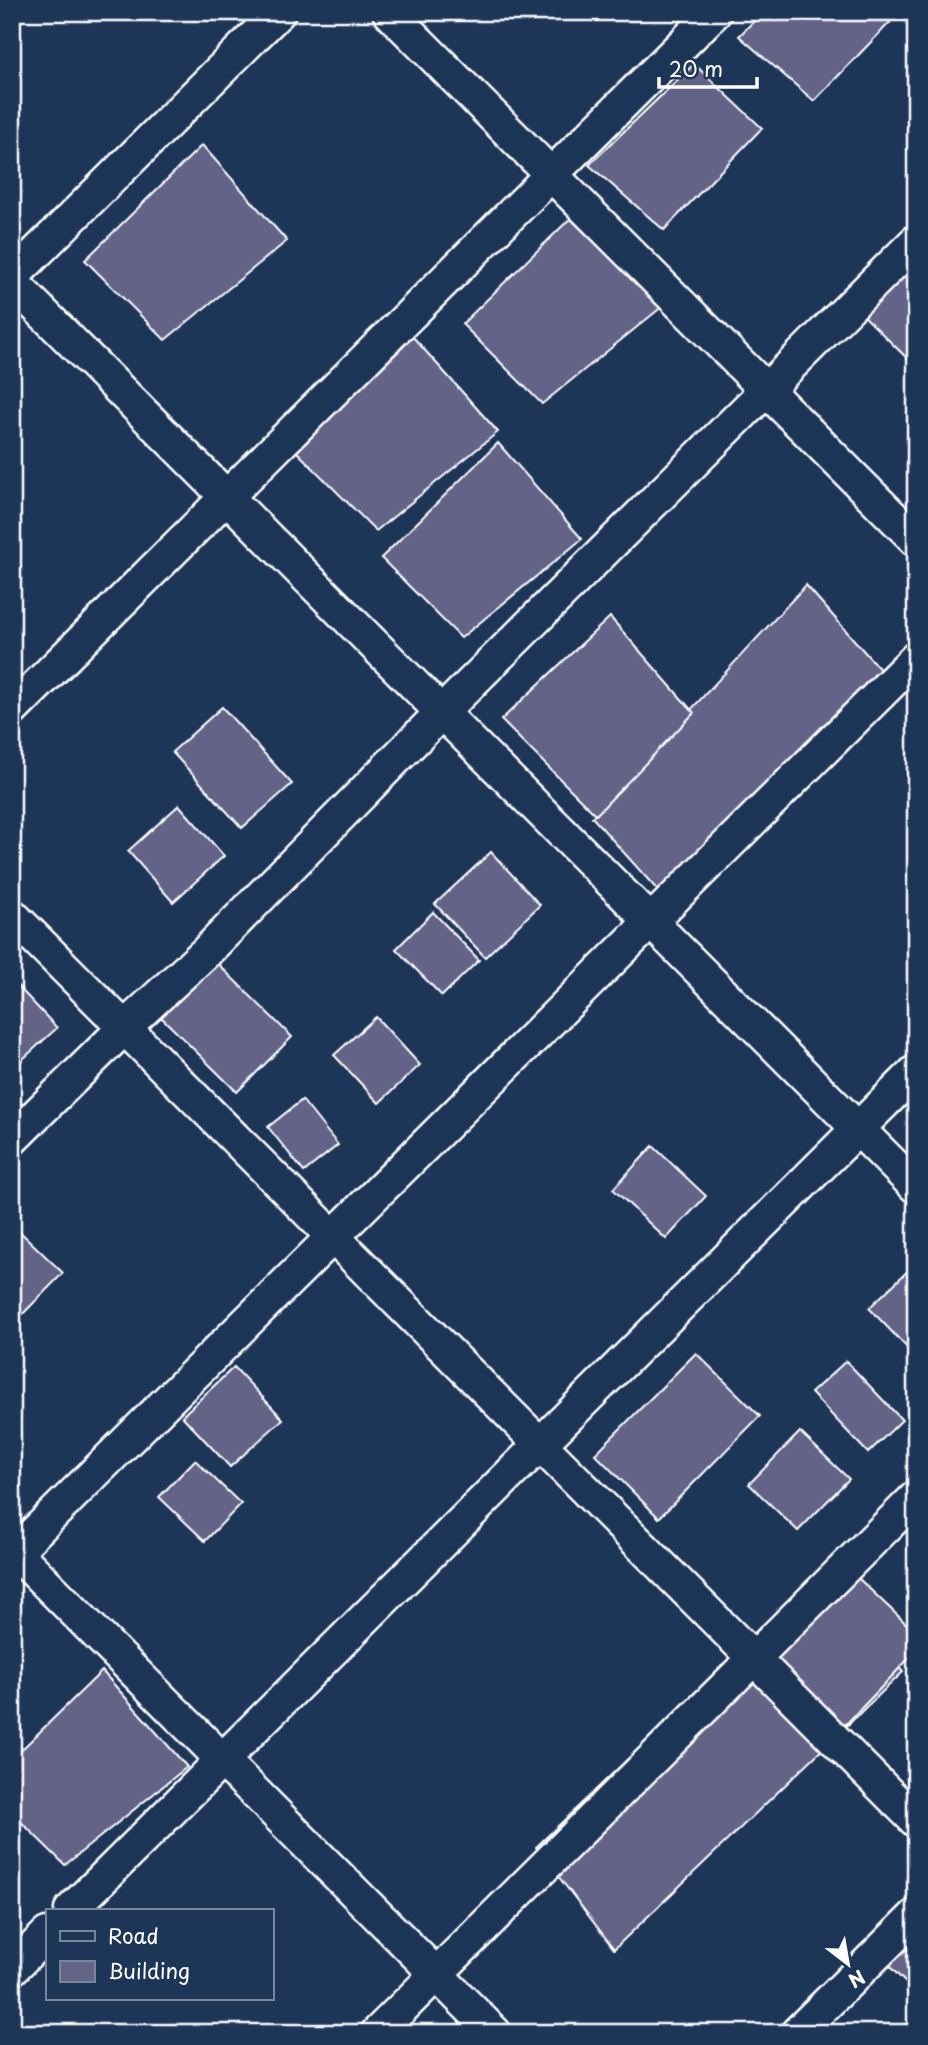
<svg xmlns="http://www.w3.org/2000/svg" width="928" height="2045" font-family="'Playpen Sans',sans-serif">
	<rect width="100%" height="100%" fill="#1d3557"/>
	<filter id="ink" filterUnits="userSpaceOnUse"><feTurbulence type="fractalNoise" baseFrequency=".0143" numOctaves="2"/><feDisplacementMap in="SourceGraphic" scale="14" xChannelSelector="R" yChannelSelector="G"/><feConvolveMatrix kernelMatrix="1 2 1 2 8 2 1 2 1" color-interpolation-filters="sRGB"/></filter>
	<g filter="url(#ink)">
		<!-- building -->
		<g fill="#636487" stroke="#fff" stroke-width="2">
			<path d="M763,12h137l-86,89 -75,-65z"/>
			<path d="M694,64l68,64 -98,102 -75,-65z"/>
			<path d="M202,145l85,96 -122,99 -80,-80z"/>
			<path d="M579,210l84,96 -121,98 -80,-80z"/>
			<path d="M916,251v116l-60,-59z"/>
			<path d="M413,337l85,95 -122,99 -80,-80z"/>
			<path d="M498,443l84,96 -121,99 -80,-80z"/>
			<path d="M806,585l84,96 -221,222 -77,-86z"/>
			<path d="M610,617l84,96 -98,102 -95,-95z"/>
			<path d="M222,707l70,77 -50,44 -70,-76z"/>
			<path d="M179,805l45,51 -51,46 -45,-51z"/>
			<path d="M491,852l49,53 -55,52 -50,-53z"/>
			<path d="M433,912l46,48 -37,36 -46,-47z"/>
			<path d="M213,959l79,78 -55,55 -79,-78z"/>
			<path d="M12,980l45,48 -45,41z"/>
			<path d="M376,1017l44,48 -41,38 -45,-48z"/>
			<path d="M302,1100l36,45 -34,27 -36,-45z"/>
			<path d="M653,1146l53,50 -40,43 -53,-50z"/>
			<path d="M12,1224l51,49 -51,52z"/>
			<path d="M916,1263v94l-47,-49z"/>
			<path d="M696,1353l64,63 -101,102 -64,-64z"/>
			<path d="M846,1361l56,59 -34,33 -57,-60z"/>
			<path d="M234,1367l49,52 -53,48 -48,-51z"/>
			<path d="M800,1432l49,47 -51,52 -49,-47z"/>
			<path d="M195,1460l46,44 -36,37 -46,-44z"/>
			<path d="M819,1576l84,96 -289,277 -78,-102z"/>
			<path d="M857,1577l59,56v18l-89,93 -75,-66z"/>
			<path d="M102,1671l85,96 -122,98 -53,-52v-54z"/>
			<path d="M916,1933v60l-31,-31z"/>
		</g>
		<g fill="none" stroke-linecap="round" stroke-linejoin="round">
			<!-- street casing -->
			<g stroke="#fff" stroke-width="37">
				<g id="street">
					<path d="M389,12l527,528"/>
					<path d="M12,277l267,-265"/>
					<path d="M12,282l904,905"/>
					<path d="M12,710l703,-698"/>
					<path d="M12,915l904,906"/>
					<path d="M12,1139l112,-111 82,-76 236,-240 474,-471"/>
					<path d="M12,1549l483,484"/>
					<path d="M12,1555l904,-897"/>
					<path d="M71,1910l845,-839"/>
					<path d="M12,1969l35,-35"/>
					<path d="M377,2033l539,-536"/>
					<path d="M797,2033l119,-118"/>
				</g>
			</g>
			<!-- street -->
			<use href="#street" stroke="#1d3557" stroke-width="32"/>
		</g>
	</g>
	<!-- margin -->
	<rect width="928" height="2045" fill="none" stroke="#1d3557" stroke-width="42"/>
	<rect x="21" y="21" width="886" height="2003" fill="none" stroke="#fff" stroke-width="2.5" filter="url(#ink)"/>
	<!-- legend -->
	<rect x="46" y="1909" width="228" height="91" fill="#1d3557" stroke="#77869a" stroke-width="2"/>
	<rect x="60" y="1931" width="35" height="10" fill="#1d3557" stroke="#77869a" stroke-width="2"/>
	<text x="108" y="1944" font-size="21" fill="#ffffff">Road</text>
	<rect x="60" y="1961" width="35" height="21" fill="#636487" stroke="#77869a" stroke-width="2"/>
	<text x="108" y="1979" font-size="21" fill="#ffffff">Building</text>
	<!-- north arrow -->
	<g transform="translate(848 1964) rotate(149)" stroke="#1d3557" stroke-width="5" paint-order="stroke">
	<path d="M0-5L12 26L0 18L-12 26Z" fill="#ffffff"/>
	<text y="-10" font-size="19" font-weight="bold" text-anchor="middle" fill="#ffffff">N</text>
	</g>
	<!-- scale -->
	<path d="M659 77v10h98v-10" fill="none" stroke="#ffffff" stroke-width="3.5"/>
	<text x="669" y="77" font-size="21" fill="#ffffff" stroke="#1d3557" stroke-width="5" paint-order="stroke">20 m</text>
</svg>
